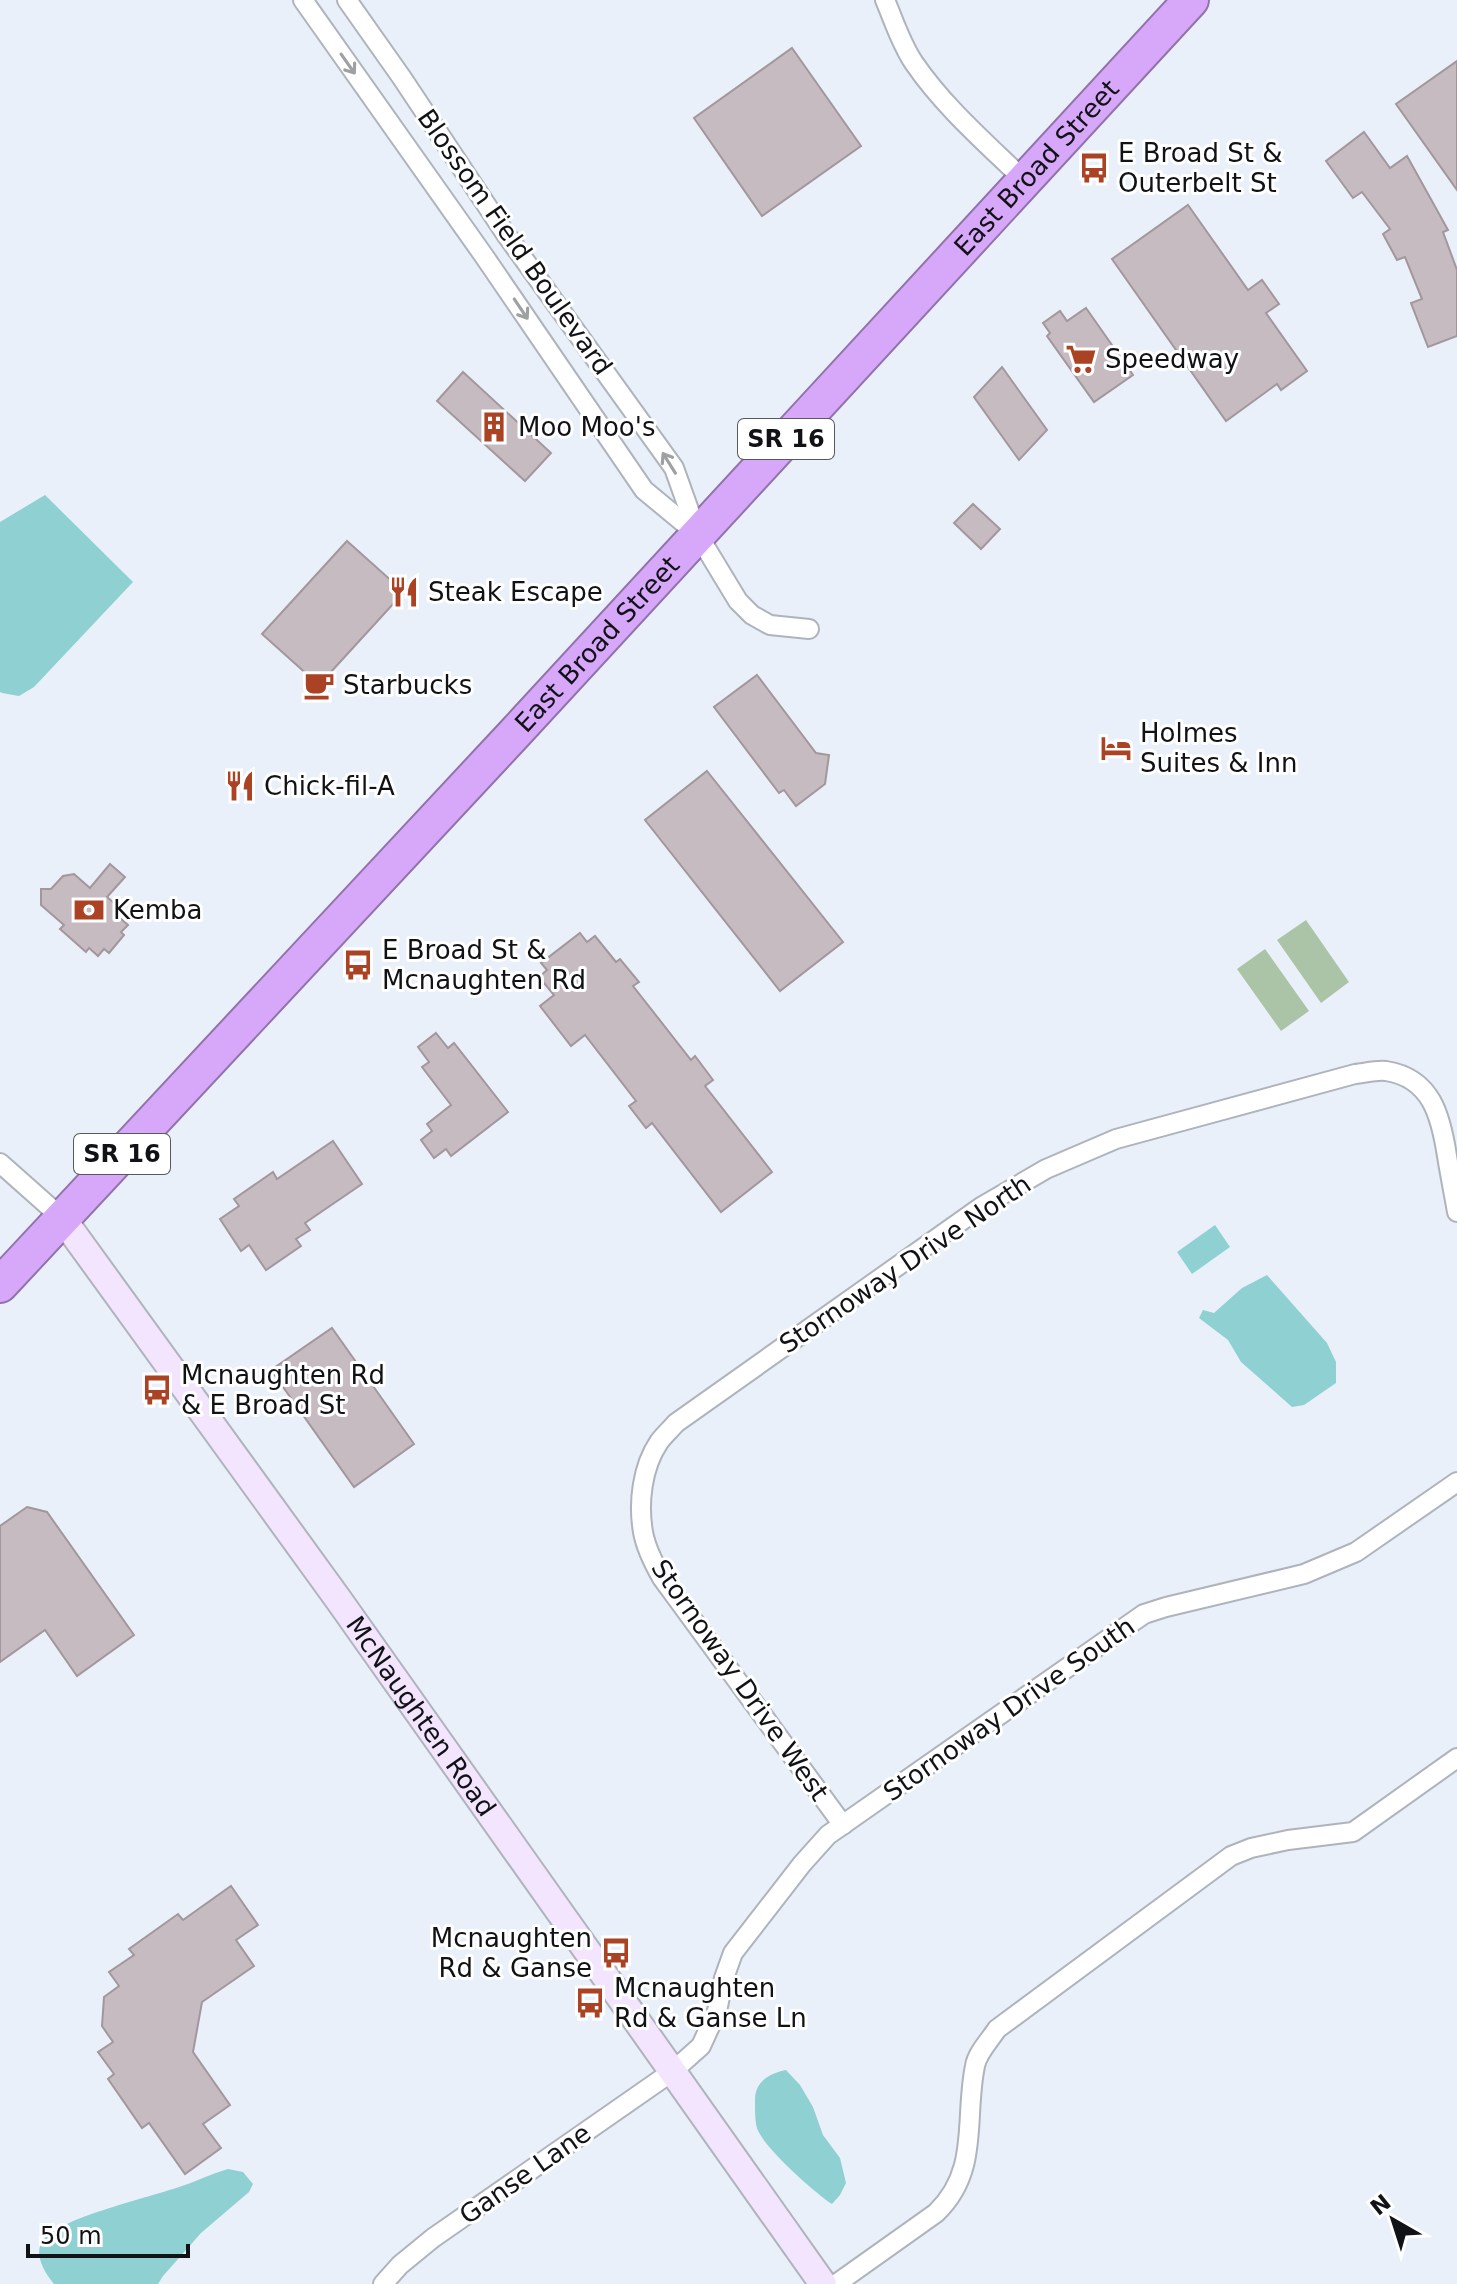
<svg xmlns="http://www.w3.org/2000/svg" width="1457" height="2284" font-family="'DejaVu Sans',sans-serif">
	<rect width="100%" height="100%" fill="#eaf0f9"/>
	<!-- green -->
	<g fill="#abc4a8">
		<path d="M1306,920l43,62 -28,21 -44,-63z"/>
		<path d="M1265,949l44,62 -28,20 -44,-62z"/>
	</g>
	<!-- water -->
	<g fill="#8fd0d2">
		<path d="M45,495l88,87 -99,105 -15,9 -17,-3 -2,-1v-170z"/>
		<path d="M1215,1225l15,22 -38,27 -15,-22z"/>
		<path d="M1267,1275l60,68 9,19v21l-32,22 -12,2 -51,-45 -13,-22 -29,-22 4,-8 11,3 28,-25z"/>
		<path d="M786,2070l14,15 13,22 10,28 17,23 6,25 -6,12 -8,9c-18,-12 -69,-57 -75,-76 -2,-7 -2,-18 -2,-25 -1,-21 13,-29 31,-33z"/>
		<path d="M228,2169l15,3 10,12 -4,8 -48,41 -38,43 -5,8h-104c-9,-11 -21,-30 -11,-44 18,-24 119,-45 150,-58 12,-5 22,-9 35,-13z"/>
	</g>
	<!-- building -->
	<g fill="#c6bbc0" stroke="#a1979c" stroke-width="2">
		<path d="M792,48l69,98 -99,70 -68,-98z"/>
		<path d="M1457,61v129l-61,-86z"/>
		<path d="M1364,132l26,36 17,-12 41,74 -5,2 14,38v66l-29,11 -17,-44 11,-4 -17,-42 -8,3 -14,-26 7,-5 -28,-37 -9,6 -27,-37z"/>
		<path d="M1188,205l60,85 14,-10 17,24 -13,9 41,58 -26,19 -4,-6 -51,37 -114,-162z"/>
		<path d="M1086,308l47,67 -39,27 -47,-66 3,-3 -7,-10 17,-12 7,10z"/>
		<path d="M1002,367l45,63 -28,30 -45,-63z"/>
		<path d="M463,372l88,81 -26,28 -88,-80z"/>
		<path d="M973,504l27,25 -19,20 -27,-26z"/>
		<path d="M347,541l57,51 -85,93 -57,-51z"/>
		<path d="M757,675l59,78 13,2 -4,29 -29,22 -12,-16 -5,3 -65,-86z"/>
		<path d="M707,771l136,171 -63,49 -135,-171z"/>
		<path d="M110,864l15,13 -18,20 16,14 -4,6 9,8 -7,7 3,3 -15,18 -5,-4 -6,7 -9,-8 -3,4 -26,-23 4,-4 -23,-20v-16h10l12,-13 11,-2 16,14z"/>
		<path d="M580,933l7,9 8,-6 21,26 4,-3 19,23 -6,4 58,74 4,-4 18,24 -8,6 67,86 -51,40 -69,-89 -6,5 -17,-22 7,-5 -51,-66 -14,11 -31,-40 14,-11 -15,-18 8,-7 -6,-7z"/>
		<path d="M436,1033l12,15 6,-5 54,69 -57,44 -5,-7 -12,9 -13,-18 11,-9 -5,-7 24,-19 -29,-38 7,-5 -11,-15z"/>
		<path d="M333,1141l29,43 -57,39 5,7 -14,9 5,7 -35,24 -17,-25 -8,6 -21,-32 19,-13 -5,-7 39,-27 4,7z"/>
		<path d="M332,1328l82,116 -60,43 -83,-117z"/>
		<path d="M27,1507l20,5 87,123 -57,41 -32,-46 -45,32v-136z"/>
		<path d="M231,1886l27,39 -22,15 18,26 -52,36 -9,50 37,53 -27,19 18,24 -36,26 -36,-51 -7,5 -34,-49 6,-5 -16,-22 15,-10 -11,-16 2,-29 15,-11 -10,-14 25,-17 -5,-6 49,-35 5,6z"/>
	</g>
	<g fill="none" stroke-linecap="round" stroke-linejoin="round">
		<!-- street casing -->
		<g stroke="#aeb3bc" stroke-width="22">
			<g id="street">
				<path d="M303,0l181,256 160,234 52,43"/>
				<path d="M347,0l55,78 103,155 169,235 24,67 40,66 14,14 18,10 39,4"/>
				<path d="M885,0c9,21 16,44 29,63 30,44 73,81 111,118"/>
				<path d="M0,1163l62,55"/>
				<path d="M843,1825l-181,-247c-8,-14 -16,-29 -19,-46 -5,-29 -1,-65 16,-90 5,-7 12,-13 17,-19l305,-216 65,-38 70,-30 239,-65c10,-1 21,-4 31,-3 46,7 55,46 61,85 3,19 7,38 10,56"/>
				<path d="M383,2284l17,-19 33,-27 240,-167 28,-25 16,-35 7,-33 9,-25 69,-89 26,-29 316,-221 22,-7 138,-33 52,-22 101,-70"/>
				<path d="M836,2284l100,-71c44,-42 28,-94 39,-147 2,-13 15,-26 22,-37l234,-173 20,-8 37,-8 65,-8 104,-74"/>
			</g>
		</g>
		<!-- secondary casing -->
		<g stroke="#aeb3bc" stroke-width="30">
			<g id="secondary">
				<path id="s1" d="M62,1218l276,381 485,685"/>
			</g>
		</g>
		<!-- highway casing -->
		<g stroke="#9173aa" stroke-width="38">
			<g id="highway">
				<path id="s2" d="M0,1285l515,-552 676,-733"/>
			</g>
		</g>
		<!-- street -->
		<use href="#street" stroke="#fff" stroke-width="18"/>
		<!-- secondary -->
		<use href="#secondary" stroke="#f3e5fe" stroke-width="26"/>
		<!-- highway -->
		<use href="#highway" stroke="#d7a7fa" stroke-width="34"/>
	</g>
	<!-- one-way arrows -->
	<defs><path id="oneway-shaft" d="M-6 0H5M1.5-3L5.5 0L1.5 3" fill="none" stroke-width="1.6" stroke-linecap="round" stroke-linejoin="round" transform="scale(2)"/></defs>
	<g stroke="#9fa0a1">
		<use href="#oneway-shaft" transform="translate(348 64) rotate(55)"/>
		<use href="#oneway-shaft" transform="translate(521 309) rotate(56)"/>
		<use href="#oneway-shaft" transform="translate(669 463) rotate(-122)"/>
	</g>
	<!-- icons -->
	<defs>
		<g id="bus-bare" transform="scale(2.4)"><path d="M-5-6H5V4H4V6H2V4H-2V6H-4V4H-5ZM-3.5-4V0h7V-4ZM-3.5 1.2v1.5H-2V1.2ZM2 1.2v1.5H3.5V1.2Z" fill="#aa4223" stroke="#fff" stroke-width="2.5" paint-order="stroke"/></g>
		<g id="supermarket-bare" transform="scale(2.4)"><path d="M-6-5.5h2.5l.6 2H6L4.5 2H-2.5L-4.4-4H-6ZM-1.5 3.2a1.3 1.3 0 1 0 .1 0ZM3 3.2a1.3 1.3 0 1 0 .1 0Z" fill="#aa4223" stroke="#fff" stroke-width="2.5" paint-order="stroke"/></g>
		<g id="building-bare" transform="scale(2.4)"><path d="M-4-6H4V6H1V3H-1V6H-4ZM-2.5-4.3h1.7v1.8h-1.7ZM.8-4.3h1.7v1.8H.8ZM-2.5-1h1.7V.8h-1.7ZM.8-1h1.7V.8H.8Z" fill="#aa4223" stroke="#fff" stroke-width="2.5" paint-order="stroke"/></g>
		<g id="restaurant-bare" transform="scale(2.4)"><path d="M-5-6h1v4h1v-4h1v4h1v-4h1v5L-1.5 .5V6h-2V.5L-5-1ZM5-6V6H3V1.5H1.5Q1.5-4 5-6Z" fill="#aa4223" stroke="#fff" stroke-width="2.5" paint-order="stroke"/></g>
		<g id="cafe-bare" transform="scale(2.4)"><path d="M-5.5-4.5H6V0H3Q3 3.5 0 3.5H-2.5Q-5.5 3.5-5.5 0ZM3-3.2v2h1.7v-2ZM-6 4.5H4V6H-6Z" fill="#aa4223" stroke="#fff" stroke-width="2.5" paint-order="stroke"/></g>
		<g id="hotel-bare" transform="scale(2.4)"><path d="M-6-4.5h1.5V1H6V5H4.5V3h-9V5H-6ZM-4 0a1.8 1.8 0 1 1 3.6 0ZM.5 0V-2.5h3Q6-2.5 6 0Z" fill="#aa4223" stroke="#fff" stroke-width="2.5" paint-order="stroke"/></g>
		<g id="bank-bare" transform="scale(2.4)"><path d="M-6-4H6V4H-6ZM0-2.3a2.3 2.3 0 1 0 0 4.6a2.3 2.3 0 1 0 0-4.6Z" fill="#aa4223" stroke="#fff" stroke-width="2.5" paint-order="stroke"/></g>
	</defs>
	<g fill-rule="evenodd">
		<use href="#bus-bare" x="1094" y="168"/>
		<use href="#supermarket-bare" x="1081" y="359"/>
		<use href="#building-bare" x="494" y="427"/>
		<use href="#restaurant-bare" x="404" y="592"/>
		<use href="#cafe-bare" x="319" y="685"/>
		<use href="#hotel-bare" x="1116" y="748"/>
		<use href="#restaurant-bare" x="240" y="786"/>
		<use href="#bank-bare" x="89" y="910"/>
		<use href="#bus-bare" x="358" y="965"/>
		<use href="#bus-bare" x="157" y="1390"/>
		<use href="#bus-bare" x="616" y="1953"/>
		<use href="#bus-bare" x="590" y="2003"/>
	</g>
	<g text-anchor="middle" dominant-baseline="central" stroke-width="6" stroke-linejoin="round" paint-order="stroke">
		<!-- shield labels -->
		<g fill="#fff" stroke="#58595b" stroke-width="2">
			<rect x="738" y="419" width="96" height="40" rx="6"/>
			<rect x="74" y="1134" width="96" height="40" rx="6"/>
		</g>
		<g font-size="24" font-weight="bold" fill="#101215">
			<text x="786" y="439">SR 16</text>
			<text x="122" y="1154">SR 16</text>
		</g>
		<!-- poi labels -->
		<g font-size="26" fill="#101215" stroke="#fff" text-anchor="start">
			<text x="1118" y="153">E Broad St &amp;<tspan x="1118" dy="30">Outerbelt St</tspan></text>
			<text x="1105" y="359">Speedway</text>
			<text x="518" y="427">Moo Moo's</text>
			<text x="428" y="592">Steak Escape</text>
			<text x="343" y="685">Starbucks</text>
			<text x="1140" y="733">Holmes<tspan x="1140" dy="30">Suites &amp; Inn</tspan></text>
			<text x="264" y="786">Chick-fil-A</text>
			<text x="113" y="910">Kemba</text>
			<text x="382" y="950">E Broad St &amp;<tspan x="382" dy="30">Mcnaughten Rd</tspan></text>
			<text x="181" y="1375">Mcnaughten Rd<tspan x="181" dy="30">&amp; E Broad St</tspan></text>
			<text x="592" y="1938" text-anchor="end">Mcnaughten<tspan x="592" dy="30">Rd &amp; Ganse</tspan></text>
			<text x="614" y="1988">Mcnaughten<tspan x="614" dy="30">Rd &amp; Ganse Ln</tspan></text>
		</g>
		<!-- street labels -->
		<g font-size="26" fill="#101215" stroke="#fff">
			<text stroke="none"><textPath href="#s2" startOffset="1524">East Broad Street</textPath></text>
			<text transform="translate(515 242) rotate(55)">Blossom Field Boulevard</text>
			<text stroke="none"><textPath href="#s2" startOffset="876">East Broad Street</textPath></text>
			<text transform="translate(905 1264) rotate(-34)">Stornoway Drive North</text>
			<text transform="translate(740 1680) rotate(55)">Stornoway Drive West</text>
			<text transform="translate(1009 1709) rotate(-35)">Stornoway Drive South</text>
			<text stroke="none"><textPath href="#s1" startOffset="614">McNaughten Road</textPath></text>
			<text transform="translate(525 2174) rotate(-35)">Ganse Lane</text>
		</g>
	</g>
	<!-- north arrow -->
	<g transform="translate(1393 2220) rotate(321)" stroke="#ffffff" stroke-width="6" paint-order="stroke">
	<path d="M0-6L14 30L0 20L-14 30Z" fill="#101215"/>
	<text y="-12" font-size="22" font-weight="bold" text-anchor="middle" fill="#101215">N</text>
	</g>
	<!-- scale -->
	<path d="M28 2244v12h160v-12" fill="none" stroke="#101215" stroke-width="4"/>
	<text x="40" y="2244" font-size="24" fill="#101215" stroke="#ffffff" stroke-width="6" paint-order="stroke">50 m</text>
</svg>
